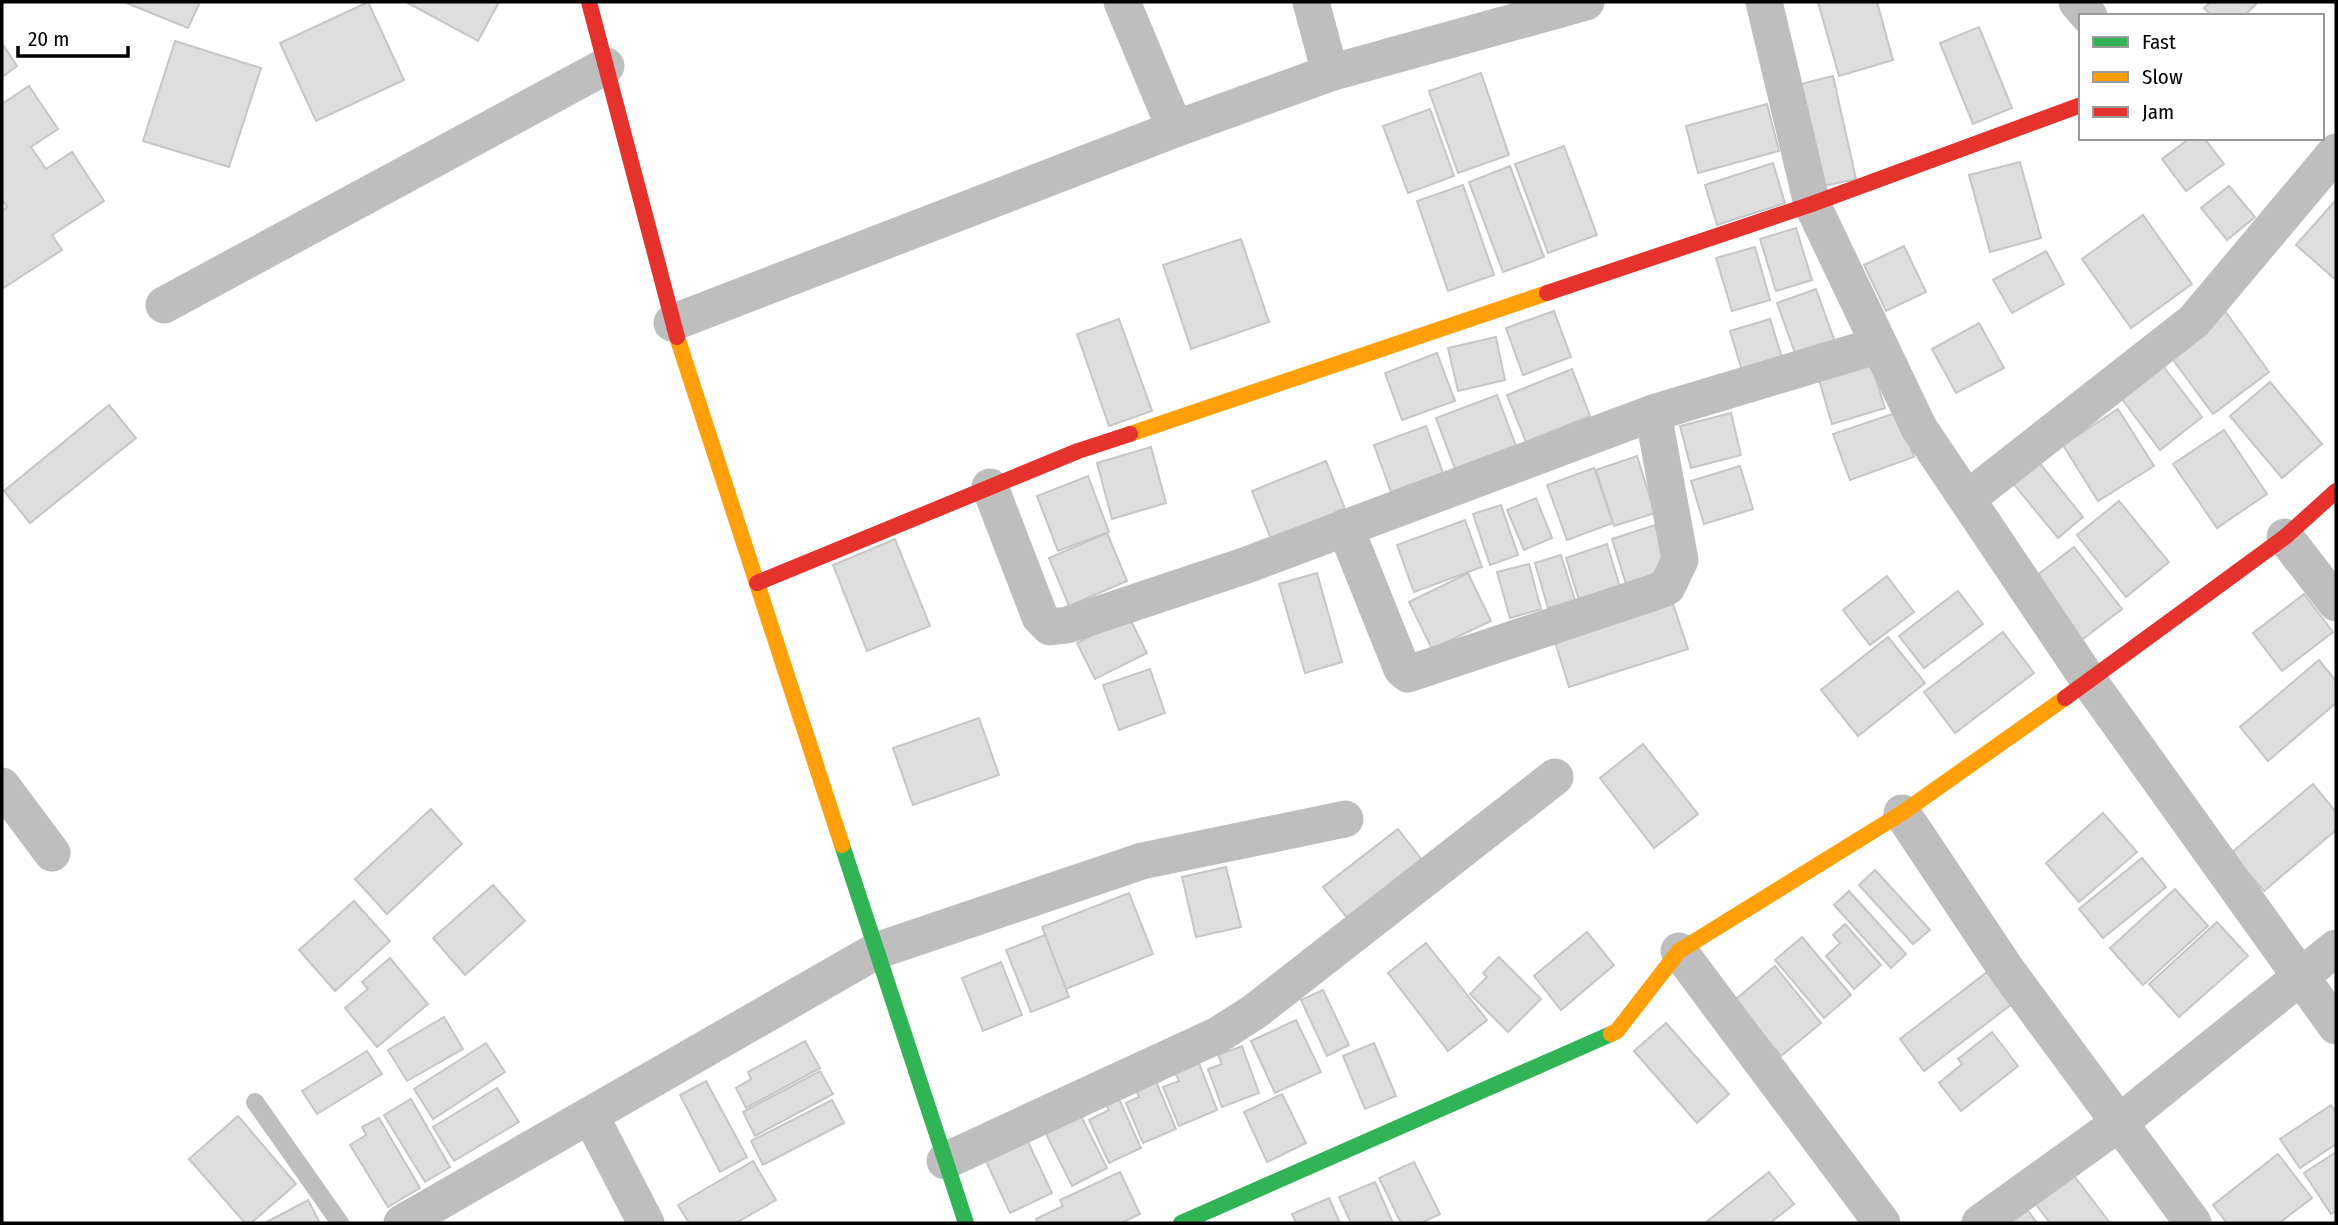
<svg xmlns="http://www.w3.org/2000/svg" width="2338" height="1225" font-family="'Fira Sans Condensed',sans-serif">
	<rect width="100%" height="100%" fill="#fff"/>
	<!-- building -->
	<g fill="#dedede" stroke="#c6c6c6" stroke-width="2">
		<path d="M124,2h76l-12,26z"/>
		<path d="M368,2l36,78 -88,41 -36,-78z"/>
		<path d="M406,2h93l-21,39z"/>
		<path d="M1818,2h59l16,58 -54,16z"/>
		<path d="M2211,2h47l-14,14h-32l-8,-8z"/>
		<path d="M1979,27l33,81 -39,16 -33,-81z"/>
		<path d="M175,41l86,27 -32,99 -86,-26z"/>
		<path d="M2,43l15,23 -15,11z"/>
		<path d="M1481,73l28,82 -51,18 -29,-82z"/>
		<path d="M1833,76l23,103 -37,8 -22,-102z"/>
		<path d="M29,86l29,43 -27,18 15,22 26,-17 32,49 -52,34 10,15 -60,39v-78l5,-4 -5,-8v-95z"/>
		<path d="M1767,104l12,47 -81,22 -12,-47z"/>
		<path d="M1430,109l24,67 -46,17 -25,-67z"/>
		<path d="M2190,138h14l20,26 -38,27 -24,-32z"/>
		<path d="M1564,146l33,89 -49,18 -33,-89z"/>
		<path d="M2020,162l21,76 -51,14 -21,-77z"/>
		<path d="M1773,163l12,40 -68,22 -12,-40z"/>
		<path d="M1510,166l34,91 -41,15 -34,-90z"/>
		<path d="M1463,185l31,90 -46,16 -31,-90z"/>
		<path d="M2229,186l26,31 -28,23 -26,-32z"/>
		<path d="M2335,201l1,1v78l-40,-35z"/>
		<path d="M2143,215l49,69 -61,44 -49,-69z"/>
		<path d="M1796,228l16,52 -36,11 -16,-52z"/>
		<path d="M1241,239l28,83 -78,27 -28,-84z"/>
		<path d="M1904,246l22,46 -40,19 -22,-46z"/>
		<path d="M1755,247l15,53 -38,11 -16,-53z"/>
		<path d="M2046,251l18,33 -52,29 -19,-33z"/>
		<path d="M1816,289l19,53 -39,14 -19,-53z"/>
		<path d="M1554,311l17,46 -48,18 -17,-47z"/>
		<path d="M2225,311l44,61 -56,42 -45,-61z"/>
		<path d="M1119,319l33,92 -43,15 -32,-92z"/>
		<path d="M1770,319l14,45 -40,13 -14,-46z"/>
		<path d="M1979,323l25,45 -48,25 -24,-44z"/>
		<path d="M1496,337l9,43 -47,11 -10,-43z"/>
		<path d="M1437,353l18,48 -53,19 -17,-47z"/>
		<path d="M1871,364l14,44 -53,16 -13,-44z"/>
		<path d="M2163,366l39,51 -42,33 -38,-51z"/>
		<path d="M1572,369l18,47 -64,26 -19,-47z"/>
		<path d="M2270,382l52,62 -40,34 -52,-62z"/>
		<path d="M1497,395l19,51 -61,23 -19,-51z"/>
		<path d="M109,405l27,33 -106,85 -26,-32z"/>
		<path d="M2118,409l36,57 -56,35 -35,-56z"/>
		<path d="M1898,412l16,45 -64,23 -17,-46z"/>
		<path d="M1731,413l10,42 -50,13 -11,-42z"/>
		<path d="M1426,426l17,47 -52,19 -17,-47z"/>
		<path d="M2224,430l43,64 -50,34 -44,-64z"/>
		<path d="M1151,447l15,56 -54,16 -15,-56z"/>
		<path d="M1637,456l18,57 -41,13 -18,-56z"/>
		<path d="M2037,460l46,57 -25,21 -47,-57z"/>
		<path d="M1326,461l19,48 -74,30 -19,-48z"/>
		<path d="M1740,466l13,43 -49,15 -13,-43z"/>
		<path d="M1594,468l19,55 -46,17 -20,-55z"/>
		<path d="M1088,476l21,56 -51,19 -21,-55z"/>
		<path d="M1536,498l16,40 -28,12 -17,-40z"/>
		<path d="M2119,501l50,61 -43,35 -49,-62z"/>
		<path d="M1501,505l17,50 -28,10 -17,-51z"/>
		<path d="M1465,520l17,47 -68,25 -17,-47z"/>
		<path d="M1655,525l14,45 -43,14 -14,-45z"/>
		<path d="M1107,533l20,48 -58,25 -20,-48z"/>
		<path d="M895,539l35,87 -63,25 -34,-86z"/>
		<path d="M1607,544l13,43 -41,13 -13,-42z"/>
		<path d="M2074,547l48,62 -43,33 -48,-62z"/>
		<path d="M1561,555l14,45 -27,8 -13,-45z"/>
		<path d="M1529,564l12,45 -31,9 -13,-46z"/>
		<path d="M1317,573l25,89 -37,11 -26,-89z"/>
		<path d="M1468,573l23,48 -59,28 -23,-47z"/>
		<path d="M1887,576l27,36 -44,33 -27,-35z"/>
		<path d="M1958,591l25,33 -59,44 -25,-32z"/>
		<path d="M2304,594l29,38 -51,39 -29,-38z"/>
		<path d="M1673,604l15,45 -119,38 -14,-45z"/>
		<path d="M1129,617l18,36 -52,26 -18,-36z"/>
		<path d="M2003,632l31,41 -79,60 -31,-41z"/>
		<path d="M1888,637l37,46 -67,53 -37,-46z"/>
		<path d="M2319,660l17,21v22l-68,58 -28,-34z"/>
		<path d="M1150,669l15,44 -46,17 -16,-45z"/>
		<path d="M979,718l20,57 -86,30 -20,-57z"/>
		<path d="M1643,744l55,70 -44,34 -54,-70z"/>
		<path d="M2313,784l23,28v18l-72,61 -33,-38z"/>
		<path d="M431,809l31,35 -75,70 -32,-35z"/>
		<path d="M2103,813l34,39 -58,50 -33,-39z"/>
		<path d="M1398,829l29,37 -75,58 -29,-37z"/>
		<path d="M2142,858l24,29 -63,51 -24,-29z"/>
		<path d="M1226,867l15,60 -45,10 -14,-60z"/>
		<path d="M1875,870l55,60 -17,14 -54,-59z"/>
		<path d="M493,885l32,36 -60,54 -32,-37z"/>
		<path d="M2175,889l33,37 -65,59 -33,-37z"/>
		<path d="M1849,891l57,63 -15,14 -57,-63z"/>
		<path d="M1129,893l24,61 -87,35 -24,-62z"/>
		<path d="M354,901l36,40 -55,50 -36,-41z"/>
		<path d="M2217,922l31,34 -69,61 -30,-33z"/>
		<path d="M1845,924l36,41 -27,24 -28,-33 14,-13 -7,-8z"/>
		<path d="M1587,932l27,33 -53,45 -27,-34z"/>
		<path d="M1045,935l24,62 -38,15 -25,-62z"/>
		<path d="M1802,937l49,58 -27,23 -49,-58z"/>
		<path d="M1426,943l61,77 -39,31 -60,-78z"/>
		<path d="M1499,957l42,42 -33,33 -38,-38 17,-17 -4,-4z"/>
		<path d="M390,958l38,46 -51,43 -32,-39 23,-19 -6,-7z"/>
		<path d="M1001,962l21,53 -39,16 -21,-53z"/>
		<path d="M1775,966l46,57 -40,33 -46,-56z"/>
		<path d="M1991,969l25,32 -92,70 -24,-32z"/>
		<path d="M1323,990l26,55 -22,11 -26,-56z"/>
		<path d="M444,1017l19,32 -56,32 -19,-31z"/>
		<path d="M1296,1020l25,52 -46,21 -24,-52z"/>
		<path d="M1666,1023l63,71 -32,29 -63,-72z"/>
		<path d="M1992,1032l26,34 -57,45 -22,-28 23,-19 -4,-5z"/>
		<path d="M805,1041l15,27 -74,40 -10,-20 15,-9 -3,-7z"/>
		<path d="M486,1043l19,29 -72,47 -19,-30z"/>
		<path d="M1374,1043l22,53 -31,13 -22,-53z"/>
		<path d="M1242,1046l17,47 -37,14 -14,-38 14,-5 -4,-9z"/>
		<path d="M367,1051l15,23 -65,40 -15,-23z"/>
		<path d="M1199,1063l18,47 -38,16 -16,-39 16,-6 -4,-8z"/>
		<path d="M820,1071l13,23 -78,42 -12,-24z"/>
		<path d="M1155,1079l21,50 -33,14 -17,-40 13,-6 -4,-10z"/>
		<path d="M706,1081l41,76 -27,15 -40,-77z"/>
		<path d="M497,1088l22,34 -65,39 -21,-34z"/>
		<path d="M1282,1094l24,49 -39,19 -23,-50z"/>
		<path d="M1118,1097l23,51 -32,15 -20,-43 20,-10 -4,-7z"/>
		<path d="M411,1099l39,68 -25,15 -41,-67z"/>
		<path d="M832,1100l12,23 -81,42 -12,-24z"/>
		<path d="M2331,1105l5,7v32l-36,24 -20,-29z"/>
		<path d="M1079,1112l28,56 -35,18 -28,-56z"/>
		<path d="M238,1116l58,68 -45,39h-6l-56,-64z"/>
		<path d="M379,1118l41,70 -32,19 -38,-62 16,-10 -4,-8z"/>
		<path d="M1028,1142l24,51 -42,20 -24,-52z"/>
		<path d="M2336,1152v59l-5,3 -27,-41z"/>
		<path d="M2278,1154l34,44 -33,25h-52l-14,-18z"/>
		<path d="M753,1161l23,39 -40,23h-47l-11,-18z"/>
		<path d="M1414,1162l26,52 -19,9h-20l-22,-45z"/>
		<path d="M1120,1172l20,42 -19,9h-83l-2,-4 27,-13 -3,-6z"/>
		<path d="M1769,1172l25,32 -24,19h-65z"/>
		<path d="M2072,1173l38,50h-60l-16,-21z"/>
		<path d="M1375,1182l18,41h-42l-12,-26z"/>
		<path d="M1329,1198l11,25h-44l-4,-9z"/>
		<path d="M308,1200l12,23h-55z"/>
		<path d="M2026,1208l11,15h-31z"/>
	</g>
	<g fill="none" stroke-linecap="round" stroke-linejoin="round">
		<!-- lane -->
		<path stroke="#bebebe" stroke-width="18" d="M255,1102l85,121"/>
		<!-- street -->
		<g stroke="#bebebe" stroke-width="37">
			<path d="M1122,2l53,127"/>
			<path d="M1311,2l19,71"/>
			<path d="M1764,2l48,202 107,224 170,253 247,345"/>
			<path d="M2077,2l12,14"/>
			<path d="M164,305l442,-239"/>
			<path d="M672,323l503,-194 155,-56 256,-71"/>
			<path d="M990,487l50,130 10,10 17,-2 177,-59 409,-153 226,-68"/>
			<path d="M1967,499l227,-178 142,-169"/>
			<path d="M1345,527l57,142 6,5 247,-82 12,-5 13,-27 -27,-147"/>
			<path d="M2285,537l51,66"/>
			<path d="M2,786l50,67"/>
			<path d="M1902,813l104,156 187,254"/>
			<path d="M1679,951l203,272"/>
			<path d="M590,1115l56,108"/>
			<path d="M945,1161l273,-126 36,-23 301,-235"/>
			<path d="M402,1223l474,-272 266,-90 203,-42"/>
			<path d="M1980,1223l139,-100 217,-175"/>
		</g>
		<!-- fast -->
		<g stroke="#30b455" stroke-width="16">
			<path d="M842,845l124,378"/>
			<path d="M1181,1223l430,-189"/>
		</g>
		<!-- slow -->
		<g stroke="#ff9f0a" stroke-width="16">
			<path d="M677,337l165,508"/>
			<path d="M1130,434l417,-141"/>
			<path d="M1611,1034l6,-3 62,-80 223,-138 163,-115"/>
		</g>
		<!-- jam -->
		<g stroke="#e5322d" stroke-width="16">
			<path d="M589,2l88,335"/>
			<path d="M1547,293l265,-89 269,-99"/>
			<path d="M757,583l321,-132 52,-17"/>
			<path d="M2065,698l220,-161 51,-46"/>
		</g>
	</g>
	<!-- border -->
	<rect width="2338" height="1225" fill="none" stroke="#000000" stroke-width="7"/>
	<!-- legend -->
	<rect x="2079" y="14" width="245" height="126" fill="#ffffff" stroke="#999999" stroke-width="2"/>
	<rect x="2093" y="37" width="35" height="10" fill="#30b455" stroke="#999999" stroke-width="2"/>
	<text x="2142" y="49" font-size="21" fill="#000000">Fast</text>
	<rect x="2093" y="72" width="35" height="10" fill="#ff9f0a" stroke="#999999" stroke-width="2"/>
	<text x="2142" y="84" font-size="21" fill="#000000">Slow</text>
	<rect x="2093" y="107" width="35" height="10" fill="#e5322d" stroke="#999999" stroke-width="2"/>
	<text x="2142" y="119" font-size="21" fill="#000000">Jam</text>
	<!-- scale -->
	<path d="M18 46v10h110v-10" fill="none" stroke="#000000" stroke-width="3.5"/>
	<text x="28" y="46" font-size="21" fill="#000000" stroke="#ffffff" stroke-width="5" paint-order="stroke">20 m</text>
</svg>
